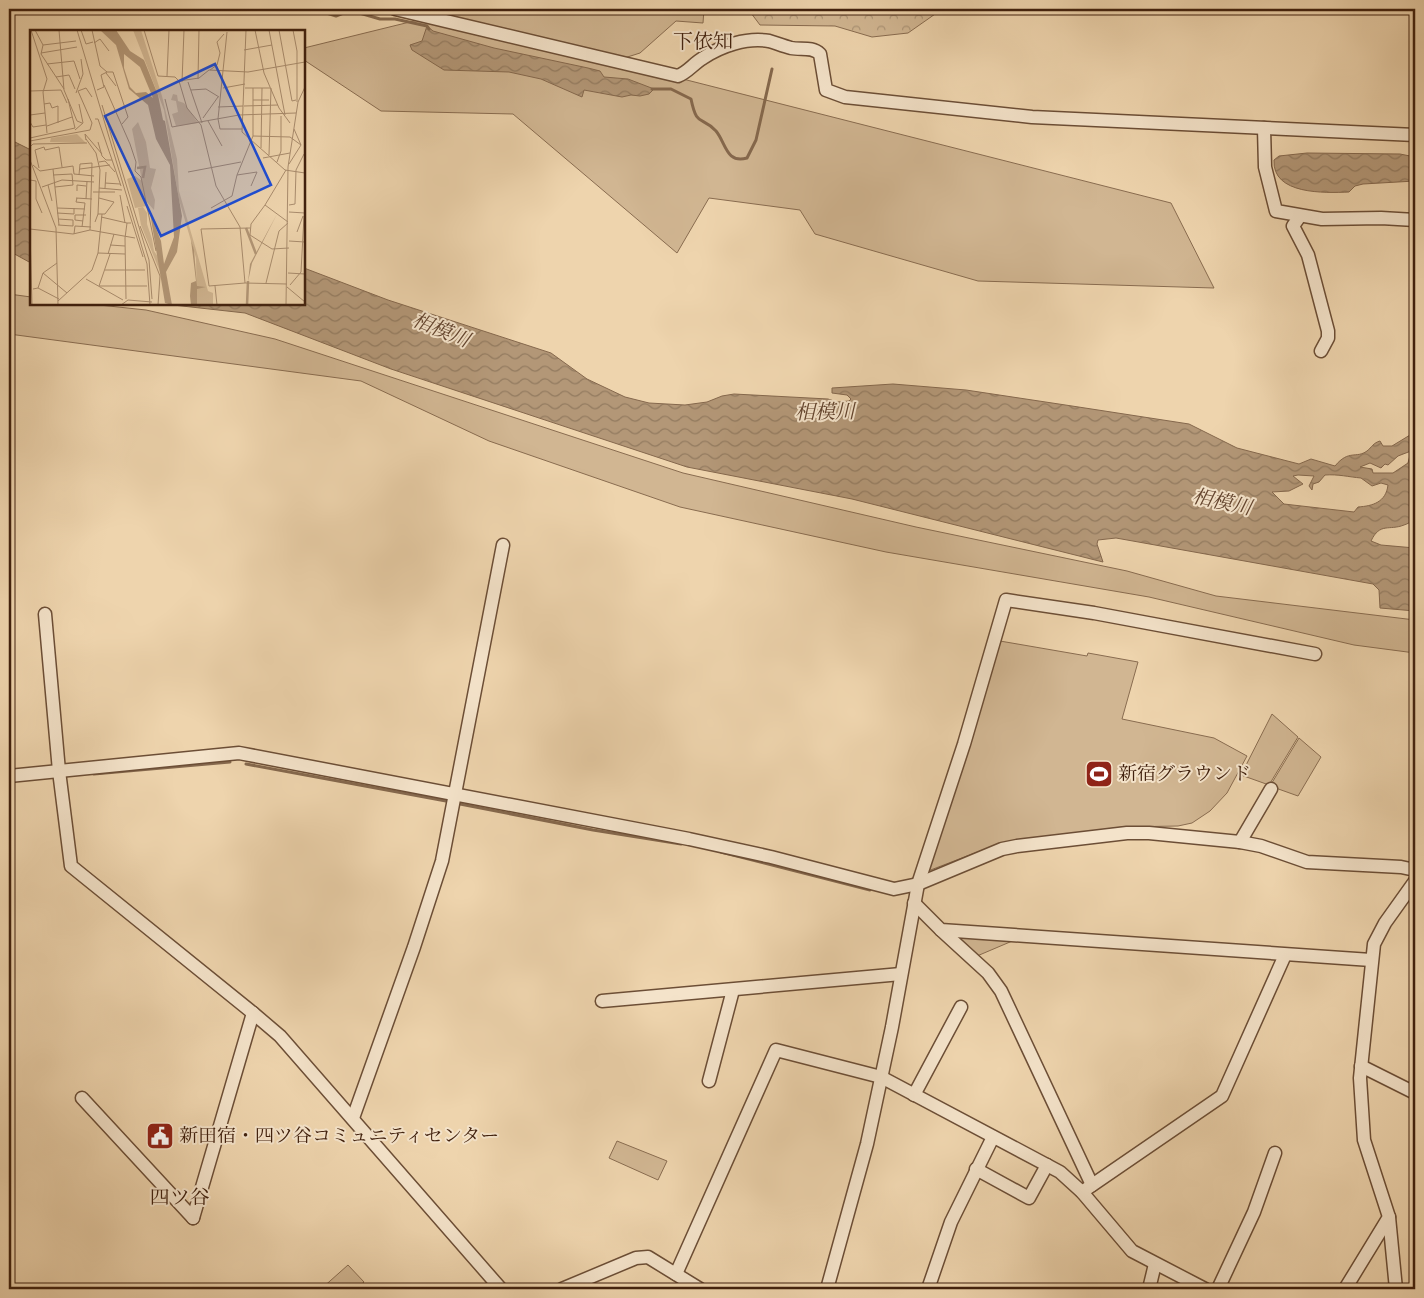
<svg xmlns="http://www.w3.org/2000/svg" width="1424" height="1298" font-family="Cardo,'Noto Serif JP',serif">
	<defs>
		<pattern id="forest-crowns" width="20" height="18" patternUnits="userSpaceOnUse" patternTransform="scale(1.25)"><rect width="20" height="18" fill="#d1b692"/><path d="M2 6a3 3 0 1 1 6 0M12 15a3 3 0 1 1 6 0" fill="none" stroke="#ab9476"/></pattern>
		<pattern id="water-waves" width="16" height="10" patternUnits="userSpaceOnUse" patternTransform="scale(1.25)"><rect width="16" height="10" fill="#b39777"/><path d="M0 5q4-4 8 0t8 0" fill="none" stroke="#937b60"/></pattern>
	</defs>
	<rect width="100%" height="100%" fill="#eed4ad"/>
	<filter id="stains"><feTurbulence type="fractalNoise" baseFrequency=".004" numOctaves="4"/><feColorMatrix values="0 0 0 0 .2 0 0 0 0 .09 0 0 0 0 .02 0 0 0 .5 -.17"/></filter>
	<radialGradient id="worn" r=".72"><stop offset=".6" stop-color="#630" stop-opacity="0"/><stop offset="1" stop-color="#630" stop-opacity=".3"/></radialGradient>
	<!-- green -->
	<g fill="#d1b692" stroke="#896c50">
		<path d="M389,9h315l-1,14 -27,-2 -36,32 -22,7 -73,-16 626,159 43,85 -236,-7 -163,-47 -15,-24 -91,-12 -32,55 -164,-139 -132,-3 -77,-51v-12l122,-30z"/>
		<path d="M9,294l22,3v7h59l56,6 129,29 408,134 233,54 211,44 89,25 199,24v33l-61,-8 -205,-48 -263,-45 -206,-45 -191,-66 -128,-60 -352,-47z"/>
		<path d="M1000,641l87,15 1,-3 50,9 -16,57 92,19 33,18 -20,37 -17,18 -18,12 -14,3 -56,1 -121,16 -73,28 41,-122z"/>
		<path d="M1272,714l26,23 -29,48 -28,-10z"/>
		<path d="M1299,738l22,19 -23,39 -28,-10z"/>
		<path d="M953,933l64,6 -40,17z"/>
		<path d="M617,1141l50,20 -9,19 -49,-22z"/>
		<path d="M348,1265l16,17 -8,7h-35z"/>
	</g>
	<!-- forest -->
	<path fill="url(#forest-crowns)" stroke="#896c50" d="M748,9h190v3l-30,21 -36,4 -37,-11 -75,-1z"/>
	<!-- water -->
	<g fill="url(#water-waves)" stroke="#85684d" fill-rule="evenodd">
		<path d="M427,26l6,5 61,17 94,20 12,3 4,6 24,2 26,10 -5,5 -9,2 -9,-1 -9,2 -38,-7 -2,7 -41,-18 -32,-7 -65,-2 -32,-20 -2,-5 12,-4z"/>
		<path d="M9,139l22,11v113l-22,-12z"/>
		<path d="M1307,153l93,1 15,3v24l-52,3 -8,2 -6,6c-24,1 -77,3 -75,-32l5,-4z"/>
		<path d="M304,268l84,32 163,53 36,26 38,18 24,6 36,2 22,-3 15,-6 12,-2 94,5 9,3 12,-1 2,-2 -4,-4 -15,-2v-5l61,-4 73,6 106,16 117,18 48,24 62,16 12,-5 24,7c14,-17 21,-7 32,-15 5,-4 6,-8 13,-10l3,5h9l23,-14v88c-4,1 -7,4 -11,5 -15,6 -24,-3 -33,16l10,4 34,3v63l-35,-3 -1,-18 -6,-6 -257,-46 -18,2 -1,4 6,18 -251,-63 -165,-32 -296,-98 -146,-56 -81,-9h140zM1411,451l-3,12 -15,10h-20l-1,-4 -12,-2 10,-4 11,5 4,-4 3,1 10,-9zM1298,475l16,1 -5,10 3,4 1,-6 6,-2 6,-7c13,-1 24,2 36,3l11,8 9,-3 7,2c-2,17 -15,21 -30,22l-4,5 -70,-8 -12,-12 17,-1 14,-7 -10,-8z"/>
	</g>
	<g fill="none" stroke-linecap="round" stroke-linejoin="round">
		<!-- stream -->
		<g stroke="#85684d" stroke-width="3">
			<path d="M314,9l22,7 10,-4h10l24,7h15l32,7 2,3"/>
			<path d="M652,89h19l20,10c6,29 10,16 25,32 10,12 10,33 31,27l9,-18 16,-71"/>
			<path d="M246,764l200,37"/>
			<path d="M94,774l136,-12"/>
			<path d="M460,804l133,26 88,14"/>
			<path d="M721,852l149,38"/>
		</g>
		<!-- minor casing -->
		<g stroke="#6c4e36" stroke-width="15">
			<g id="minor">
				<path d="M395,9l283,67c10,-4 15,-12 25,-18 18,-12 44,-21 66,-17 7,2 14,5 22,7 10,2 21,-2 29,6l6,36 19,7 187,20 383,18"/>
				<path d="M1264,128l1,39 11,44 46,8 59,-1 34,2"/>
				<path d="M1300,216l-7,10 15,29 20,76v7l-7,13"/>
				<path d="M45,614l14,157 12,95 182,147 -60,205"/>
				<path d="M9,776l230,-23 450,86 82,18 123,32 24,-5 84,-35 15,-3 110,-13h22l91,9 21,4 46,16 94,5 14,3"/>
				<path d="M1240,842l31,-53"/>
				<path d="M914,903l27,27 430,30"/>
				<path d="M941,930l47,43 13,18 91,194"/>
				<path d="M602,1001l299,-27"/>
				<path d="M253,1013l27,23 221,253"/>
				<path d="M1361,1066l54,27"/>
				<path d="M709,1081l24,-91"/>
				<path d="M914,1095l47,-88"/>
				<path d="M82,1098l111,120"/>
				<path d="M353,1118l61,-171 28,-86 61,-316"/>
				<path d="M976,1169l53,29 18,-33"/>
				<path d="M1082,1192l140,-96 63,-141"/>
				<path d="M1389,1217l7,72"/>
				<path d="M676,1274l100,-224 105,27 179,95 22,20 50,59 73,38"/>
				<path d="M562,1289l74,-31 12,-1 52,32"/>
				<path d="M827,1289l40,-145 25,-117 26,-143 46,-140 42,-144 88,13 221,41"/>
				<path d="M928,1289l23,-67 42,-85"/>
				<path d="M1149,1289l6,-25"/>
				<path d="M1218,1289l36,-77 21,-59"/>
				<path d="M1345,1289l44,-72 -25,-77 -4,-62 14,-134 11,-21 30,-42"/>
			</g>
		</g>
		<!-- minor -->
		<use href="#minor" stroke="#f4e3ca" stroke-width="12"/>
	</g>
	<!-- icons -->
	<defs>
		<g id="stadium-square" transform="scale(1.4375)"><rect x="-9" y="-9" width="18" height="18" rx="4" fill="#8f2418" stroke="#f4e3ca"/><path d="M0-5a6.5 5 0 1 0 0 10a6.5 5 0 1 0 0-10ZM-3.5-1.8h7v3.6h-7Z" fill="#fff"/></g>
		<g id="civic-square" transform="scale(1.4375)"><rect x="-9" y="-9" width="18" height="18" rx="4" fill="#8f2418" stroke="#f4e3ca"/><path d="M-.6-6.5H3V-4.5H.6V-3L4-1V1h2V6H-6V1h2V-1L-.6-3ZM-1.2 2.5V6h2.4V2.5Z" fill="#fff"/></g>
	</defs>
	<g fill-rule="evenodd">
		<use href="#stadium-square" x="1099" y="774"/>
		<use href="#civic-square" x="160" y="1136"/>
	</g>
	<g text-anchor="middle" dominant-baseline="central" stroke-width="4" stroke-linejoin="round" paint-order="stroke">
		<!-- poi labels -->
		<g font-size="19" fill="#41210e" stroke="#f4e3ca" text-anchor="start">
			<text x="1118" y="774">新宿グラウンド</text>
			<text x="179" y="1136">新田宿・四ツ谷コミュニティセンター</text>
		</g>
		<!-- neighbourhood labels -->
		<g font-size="20" fill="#41210e" stroke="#f4e3ca">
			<text x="703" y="41">下依知</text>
			<text x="180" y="1197">四ツ谷</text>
		</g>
		<!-- water labels -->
		<g font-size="20" font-style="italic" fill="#63442e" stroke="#f4e3ca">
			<text transform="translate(441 330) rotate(22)">相模川</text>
			<text transform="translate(825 412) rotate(-1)">相模川</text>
			<text transform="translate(1222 502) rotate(12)">相模川</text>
		</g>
	</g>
	<!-- overview -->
	<g transform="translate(30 30)">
		<rect width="275" height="275" fill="#eed4ad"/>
		<path d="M103,0h8l21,66 15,63 2,32 29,100 5,2v12h-16l-1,-47 -17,-58 -15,-90zM143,64l4,1 1,6 6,2 14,20 -22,3 -4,-12 6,-2 -2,-11 -5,-1zM108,92l8,20 4,26 6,1 -5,19 4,12 -1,10 -8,-9 1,5 -12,2 -8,-29 8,-3 7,5 -10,-52zM47,104l9,9 -36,-1 1,-4z" fill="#d1b692"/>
		<path d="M113,177l4,6v11l5,15 2,12 4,6 5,22 -22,-54 -3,-17z" fill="#d1b692"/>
		<path d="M70,0h16l14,21 14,9 -12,-30 26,65 5,25 2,1 17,95 -5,36 -11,20 6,33 -7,-2 -15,-90 11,28 3,23 10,-27 -4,-72 -14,-26 -8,-34 -19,-16 -13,-44zM94,24l16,13 13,31 -7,-6 -10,1 -6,-6 -6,-19zM247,184l-25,49 -4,19 2,-18zM161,210l3,10 3,36 9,1 -9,2v16h-6l-1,-9 1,-13 5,-2z" fill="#b39777" fill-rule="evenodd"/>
		<path fill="none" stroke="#b39777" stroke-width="2.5" d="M107,138l8,-1 -2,11M216,198l10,26M217,275l1,-24"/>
		<path fill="none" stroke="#a98c6d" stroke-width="1" d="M1,0l16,49 -4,13M5,0l8,15 -2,9 23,35M29,0l5,60 13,31 5,2M47,0l70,234 3,41M51,0l5,14 7,-2M62,0l8,36 7,6h6l15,45 -6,7M114,0l14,46 17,1 4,4M158,0h40M216,0l-4,102 43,38 20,3M225,0l9,43 15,35 11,15M239,0l16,85M249,0l13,71 4,-1M263,0l4,21v51M197,2l-9,87 2,10h22M64,13l6,-4 9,12M13,15l33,-4M214,20l28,-5M11,23l36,-6M17,34l27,-3 6,18M180,40l7,-5 3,-12 -3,-11 7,-8M76,43l10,13M137,46l2,-46M26,47l13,-2 6,14M168,49l1,-49M152,52l2,-52M158,52l14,41M74,55l26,59 6,18 -1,9 6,6 15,74M193,58l22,-4M215,58h25M67,60l7,-3 -3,-12 6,-3M161,60l15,-1 13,8M0,61l31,-1 6,13M13,62l4,41M46,63l7,-19 -2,-15M135,69l7,28 67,-12 57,-2M223,70h16M14,74l6,-1 2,5 6,-2v17M72,75l47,155 3,39M214,76l34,-1M188,77l25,-1M0,85l15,-2M173,88l15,-21M65,89h3l23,67M178,91l14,25M0,92l3,5 13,-2M17,96l25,-9M45,100l8,-7 -4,-19M223,106l37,1 11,8M0,108l45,-10 -7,-29M56,109l10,14 4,17 -2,44M56,110l-1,-6 17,20M0,111l60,-11 2,-7 -14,-32 8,-3 6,9M68,112l4,14 4,4h6M0,117l3,-3 54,-1M231,118l1,-60M239,125l2,-67M233,128l27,-5M0,130l26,68 2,77M69,132l6,-1 10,11M247,132l4,-11v-35M259,134l12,-19 -7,-16M3,135l7,6 33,-5 1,8 20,2M9,138l-4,-18 9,-3 1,3 14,-3 3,20M23,139l6,56M50,139l30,-4M256,140l-21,35 23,17M158,142l53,-10M23,145l19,-1 1,11 -18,2M207,145l16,-39v-48M0,150l6,1v18l6,14M75,153l15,1M18,155l4,16M221,156l6,-14M12,157l20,-7 32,2M69,158l23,2M75,158l1,-16M47,161v-6l9,1M63,162h22M90,165l5,28M46,168l16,1M47,168l-1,4 9,1 -3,24M56,169l1,-18M235,175l-14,19 -1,11 22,14 17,-1M259,175l6,-1 1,-34 8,-16M97,176l16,51M27,178l28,1M181,178l21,-12 5,-21 20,-3M259,182l16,1M27,183l17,1v-6M71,187l26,6M28,189l15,1v6l-15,-1M53,191l-8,-1v-5h11M65,192l3,-8h7l9,-12 -15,-4M110,196l20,50 -2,29M220,198l-49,1 8,57 36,-3 42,1M0,199l43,5 17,-4 2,-67 -12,1 -1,11M60,200l45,8M0,201l2,74M267,202l6,-16M44,204l1,-8 16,1M259,211l16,1M80,215l15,1M68,223l27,1M78,224l6,-20M75,240h40M13,243l24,20M258,243l17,1M56,249l37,21M215,253l-5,-56 -24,-41 -15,-61 -14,-17 -8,-27 20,-3 10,-8 39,2 57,-10M236,253l13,-52 9,-8M260,255l11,-13 3,-56M69,256h48M69,256l11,-32M185,256l2,19M257,257l18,15M8,258l5,-15 14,-10M3,259l5,-1 21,11M96,269l-1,-61 2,-15h4M28,271l34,-31 6,-17 4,-39M91,275l7,-5 24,2M256,275l2,-138 10,-65 7,-15"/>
		<path fill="#1d4ed8" fill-opacity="0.15" stroke="#1d4ed8" stroke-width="2.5" d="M185,34l56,121 -110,51 -56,-120z"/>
		<rect width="275" height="275" fill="none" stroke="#41210e" stroke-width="2.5"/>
	</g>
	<!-- margin -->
	<rect width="1424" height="1298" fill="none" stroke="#eed4ad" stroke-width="30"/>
	<rect x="10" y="10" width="1404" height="1278" fill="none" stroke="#41210e" stroke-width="2.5"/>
	<rect x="15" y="15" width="1394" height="1268" fill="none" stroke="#41210e"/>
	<rect width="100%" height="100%" filter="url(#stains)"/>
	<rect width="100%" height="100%" fill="url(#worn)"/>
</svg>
